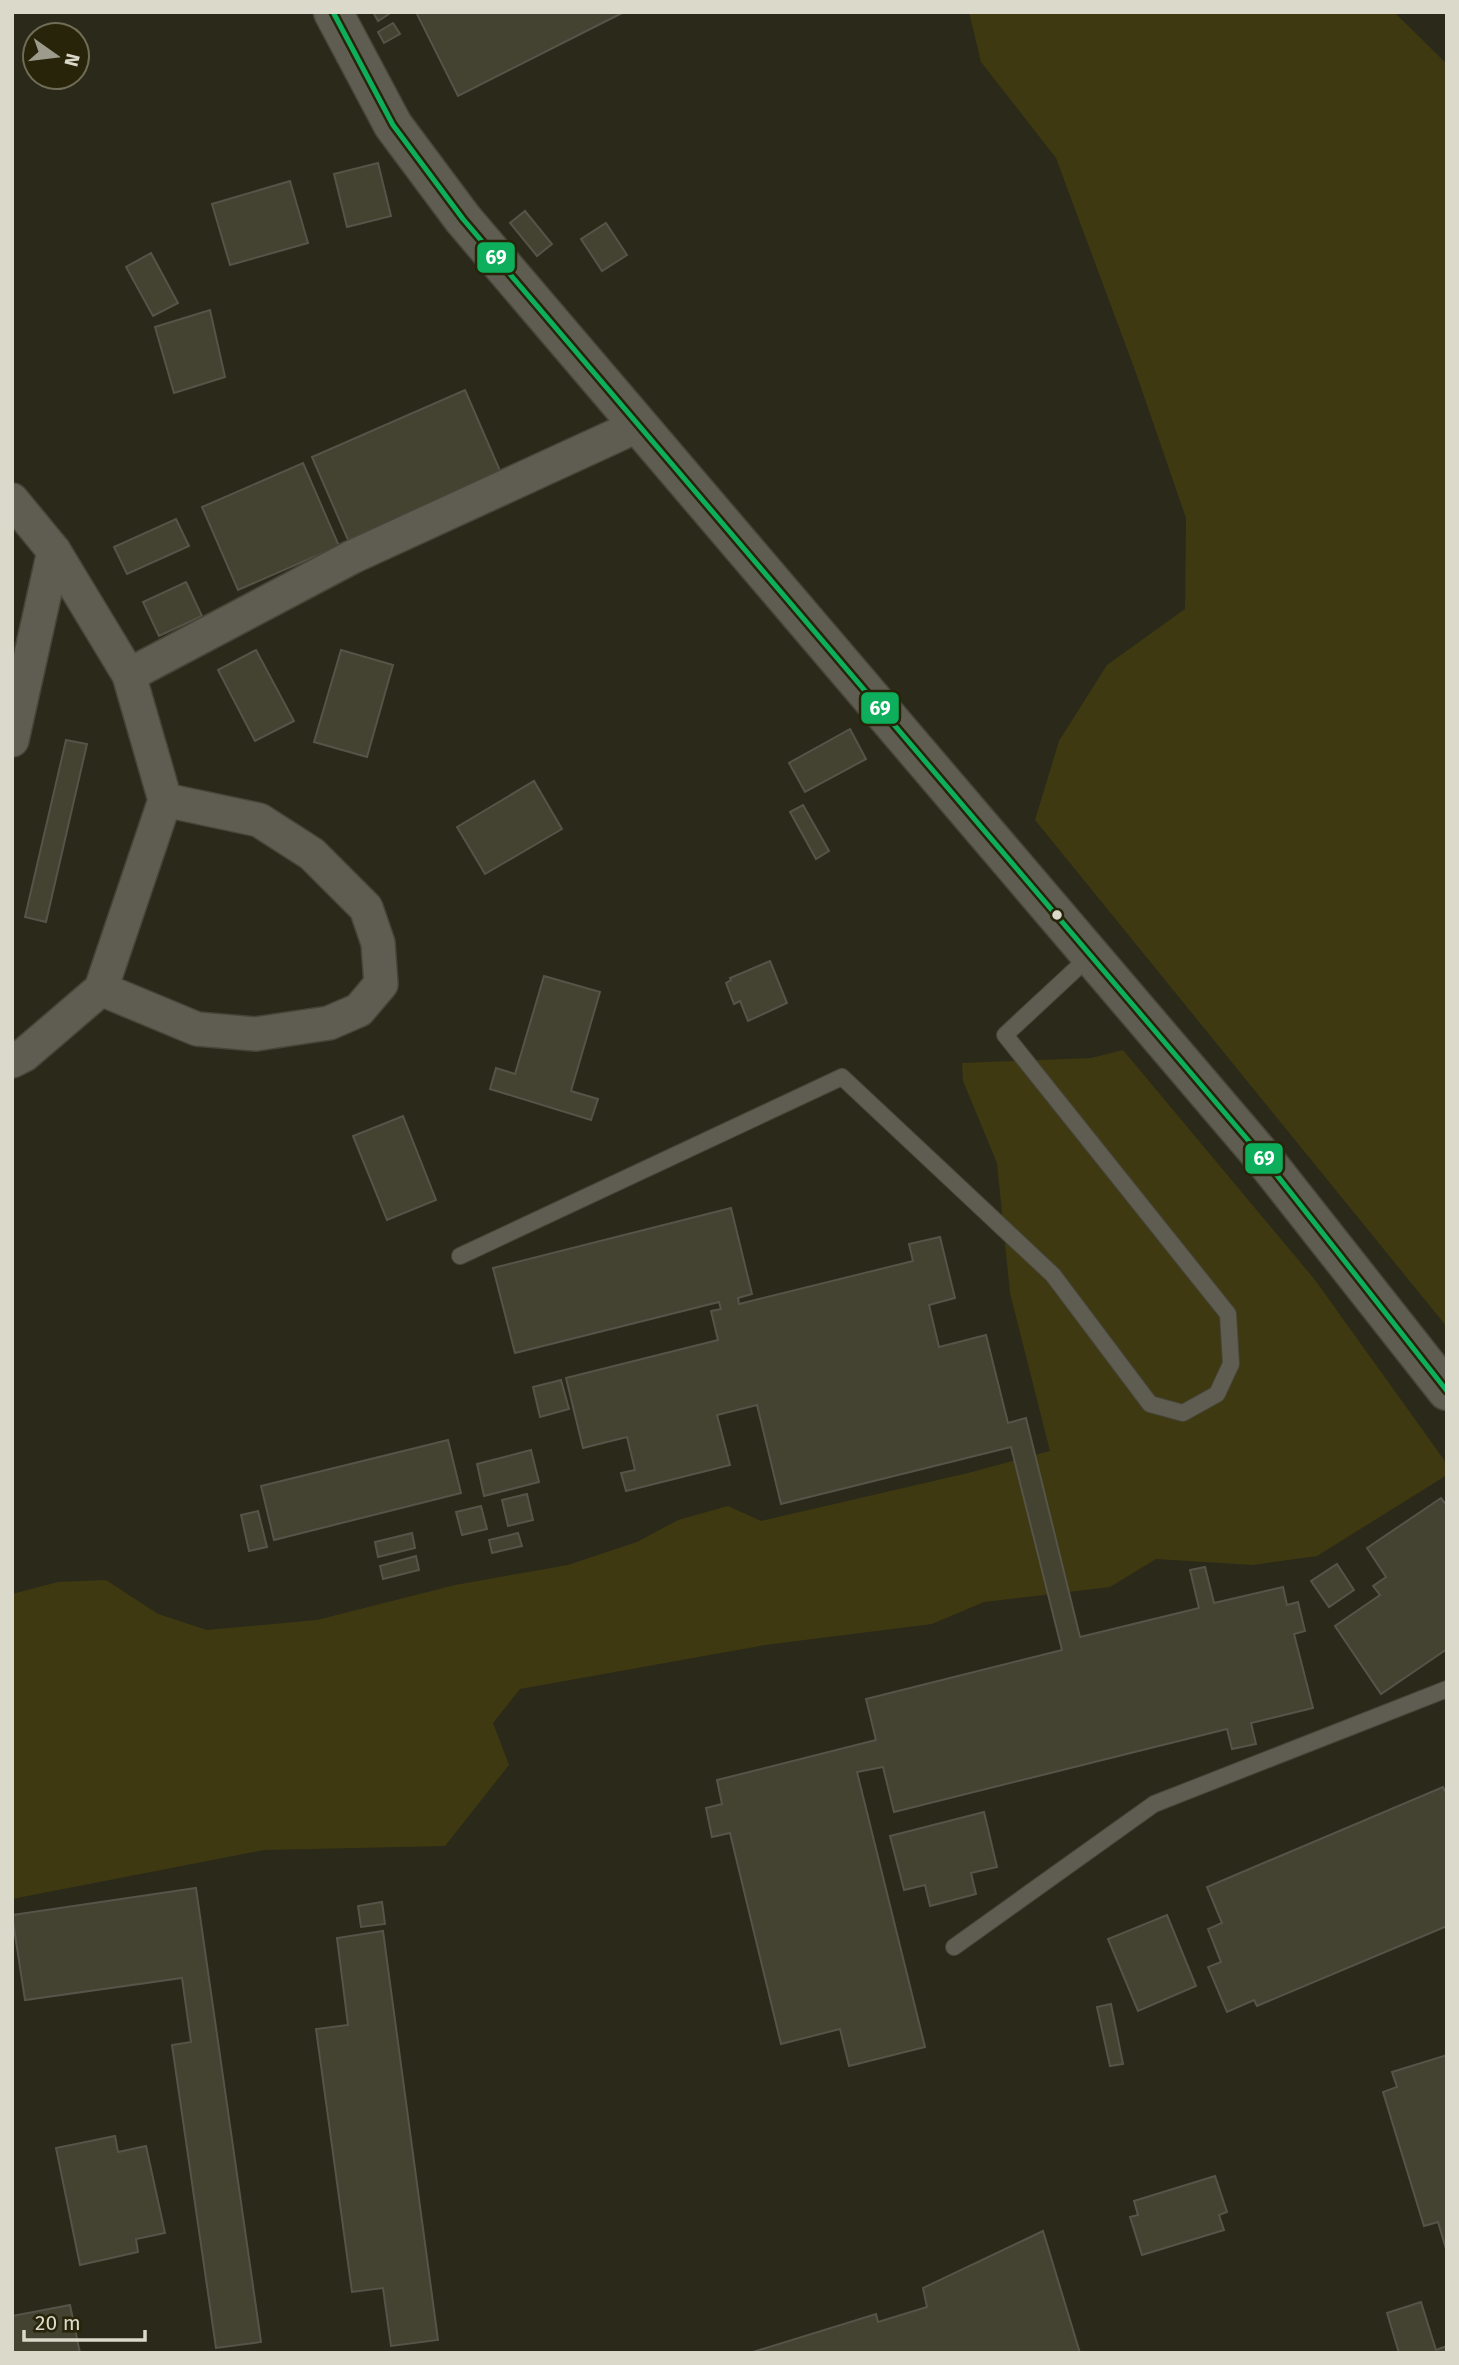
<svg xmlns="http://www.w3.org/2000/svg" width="1459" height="2365" font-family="'Fira Sans',sans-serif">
	<rect width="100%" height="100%" fill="#2b291a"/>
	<!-- green -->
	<g fill="#3e3911">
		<path d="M969,12h425l53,52v1263l-412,-507 24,-79 48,-76 78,-56 1,-91 -50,-145 -80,-215 -75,-96z"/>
		<path d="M1123,1050l192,230 132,184v11l-130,81 -64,9 -97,-6 -46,28 -126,15 -52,22 -167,21 -245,44 -27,34 16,42 -64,81 -181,4 -252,49v-305l46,-12 48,-2 52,34 49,16 110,-10 138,-35 113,-20 69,-23 41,-22 50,-14 33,15 207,-48 82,-22 -40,-158 -13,-130 -34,-82 -1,-18 129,-5z"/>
	</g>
	<!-- building -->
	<g fill="#444231" stroke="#565448" stroke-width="2">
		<path d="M373,12h19l-14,9z"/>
		<path d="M416,12h208l-166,84z"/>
		<path d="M393,23l7,11 -16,9 -6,-11z"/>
		<path d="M378,163l13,53 -44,11 -13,-53z"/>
		<path d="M290,181l18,62 -78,22 -18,-61z"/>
		<path d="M525,211l27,33 -15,12 -27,-33z"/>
		<path d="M606,223l21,32 -25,16 -21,-32z"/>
		<path d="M151,253l27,50 -25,13 -27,-49z"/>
		<path d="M210,310l15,67 -51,16 -19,-66z"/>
		<path d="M465,390l36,83 -153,67 -36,-83z"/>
		<path d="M303,463l36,83 -101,44 -36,-83z"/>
		<path d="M176,519l13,27 -62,28 -13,-27z"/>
		<path d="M186,582l16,34 -43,20 -16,-34z"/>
		<path d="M256,650l38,71 -39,20 -37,-71z"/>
		<path d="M341,650l52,15 -26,92 -53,-15z"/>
		<path d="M850,729l16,30 -61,33 -16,-29z"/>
		<path d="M66,740l21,4 -41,178 -21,-5z"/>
		<path d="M534,781l28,48 -77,45 -28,-47z"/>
		<path d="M803,805l26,46 -13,8 -26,-47z"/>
		<path d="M770,961l17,42 -39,18 -8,-20 -6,3 -8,-21 5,-3 -1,-2z"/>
		<path d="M544,976l56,16 -29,99 27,8 -7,21 -101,-31 6,-21 19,6z"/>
		<path d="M403,1116l33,84 -49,20 -34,-84z"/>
		<path d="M731,1208l21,86 -14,4 1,6 174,-43 -4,-17 31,-7 15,61 -26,7 10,42 47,-12 22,88 18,-5 54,219 119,-29 -9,-38 15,-3 9,36 69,-16 4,18 11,-3 7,29 -11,3 19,74 -62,15 5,21 -24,5 -5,-20 -333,83 -11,-45 -26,5 68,275 -76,19 -9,-37 -59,15 -51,-211 -18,4 -6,-29 16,-4 -5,-24 159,-40 -10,-41 196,-49 -51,-203 -230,57 -24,-99 -40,10 13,50 -104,26 -5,-18 14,-3 -8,-33 -44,11 -17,-70 152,-38 -7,-29 10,-2 -2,-7 -204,51 -22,-85z"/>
		<path d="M561,1380l8,29 -29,8 -7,-30z"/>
		<path d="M448,1440l13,53 -187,47 -13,-54z"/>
		<path d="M531,1450l8,32 -55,14 -7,-32z"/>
		<path d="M527,1494l6,26 -25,6 -6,-26z"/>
		<path d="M1441,1498l6,8v143l-66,45 -46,-68 45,-31 -7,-9 13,-9 -19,-29z"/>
		<path d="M481,1506l6,23 -25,6 -6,-23z"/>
		<path d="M258,1511l9,36 -18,4 -8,-36z"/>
		<path d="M412,1533l3,15 -37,9 -3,-15z"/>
		<path d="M518,1533l4,13 -30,7 -3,-13z"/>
		<path d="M416,1556l3,14 -36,9 -3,-13z"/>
		<path d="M1337,1564l17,26 -25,17 -18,-26z"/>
		<path d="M1443,1787l4,8v131l-190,80 -3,-6 -27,12 -19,-45 13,-5 -13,-33 14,-6 -15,-36z"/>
		<path d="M984,1812l13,55 -26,6 5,21 -46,12 -5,-21 -21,5 -14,-54z"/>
		<path d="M196,1888l65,454 -45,6 -44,-303 19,-3 -9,-64 -157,22 -13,-85z"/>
		<path d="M382,1902l3,22 -24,3 -3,-21z"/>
		<path d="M1167,1915l29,71 -58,25 -30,-72z"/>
		<path d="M383,1931l55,409 -47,6 -8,-58 -31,4 -36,-263 32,-4 -11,-87z"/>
		<path d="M1111,2004l12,60 -13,2 -13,-59z"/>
		<path d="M1447,2055v197l-9,-30 -14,4 -41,-134 14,-5 -5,-15z"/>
		<path d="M115,2136l3,16 28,-6 19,87 -29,6 2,13 -58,13 -24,-117z"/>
		<path d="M1215,2176l12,36 -8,3 5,15 -82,25 -12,-38 8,-2 -4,-14z"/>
		<path d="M1043,2231l37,122h-330l126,-39 2,8 49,-15 -4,-19z"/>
		<path d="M1421,2302l15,48 11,-4v7h-48l-12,-40z"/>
		<path d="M70,2305l10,48h-68v-37z"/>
	</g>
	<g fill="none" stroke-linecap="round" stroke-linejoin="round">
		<!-- service casing -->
		<g stroke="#474539" stroke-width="18">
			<g id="service">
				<path d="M460,1256l382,-179 211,198 97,129 33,9 34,-19 14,-30 -3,-50 -223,-279 86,-80"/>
				<path d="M954,1947l200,-143 293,-115"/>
			</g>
		</g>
		<!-- minor casing -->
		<g stroke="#474539" stroke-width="36">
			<g id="minor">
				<path d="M12,500l42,51 75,124 36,125 -64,189 -77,66 -12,6"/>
				<path d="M129,675l223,-118 287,-132"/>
				<path d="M12,740l42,-189"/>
				<path d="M101,989l96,40 59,5 73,-11 30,-13 22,-26 -3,-41 -12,-35 -54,-54 -53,-34 -94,-20"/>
			</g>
		</g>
		<!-- tertiary casing -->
		<g stroke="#474539" stroke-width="41">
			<path id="tertiary" d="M333,12l60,113 70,94 802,941 182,231"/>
		</g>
		<!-- service -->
		<use href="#service" stroke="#5f5d51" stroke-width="16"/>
		<!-- minor -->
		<use href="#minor" stroke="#5f5d51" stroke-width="33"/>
		<!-- tertiary -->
		<use href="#tertiary" stroke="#5f5d51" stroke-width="38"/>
		<!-- bus-1 casing -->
		<g stroke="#282409" stroke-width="10">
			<path id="bus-1" d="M333,12l60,113 70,94 802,941 182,231"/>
		</g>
		<!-- bus-1 -->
		<use href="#bus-1" stroke="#0daf5c" stroke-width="5"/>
	</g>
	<!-- markers -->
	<circle fill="#dbd9ca" stroke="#282409" stroke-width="2.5" cx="1057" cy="915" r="6"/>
	<g stroke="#282409" stroke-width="2.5">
		<rect x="476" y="241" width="40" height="33" rx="7" fill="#0daf5c"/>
		<rect x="860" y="691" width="40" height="34" rx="7" fill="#0daf5c"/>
		<rect x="1244" y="1142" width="40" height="33" rx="7" fill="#0daf5c"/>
	</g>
	<g font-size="19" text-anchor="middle" font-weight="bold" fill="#fff">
		<text x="496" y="264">69</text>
		<text x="880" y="715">69</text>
		<text x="1264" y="1165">69</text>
	</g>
	<!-- border -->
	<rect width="1459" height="2365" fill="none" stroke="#dbd9ca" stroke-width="28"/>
	<!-- north arrow -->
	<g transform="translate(56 56) rotate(104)"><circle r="33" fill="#282409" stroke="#706c56" stroke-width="2"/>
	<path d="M0-5L12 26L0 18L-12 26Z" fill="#9d9b8c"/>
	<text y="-10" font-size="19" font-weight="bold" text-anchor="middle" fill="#dbd9ca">N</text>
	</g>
	<!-- scale -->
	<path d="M24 2330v10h121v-10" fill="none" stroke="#dbd9ca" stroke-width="3.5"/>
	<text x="35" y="2330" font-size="21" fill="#dbd9ca" stroke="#282409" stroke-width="5" paint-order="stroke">20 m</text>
</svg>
